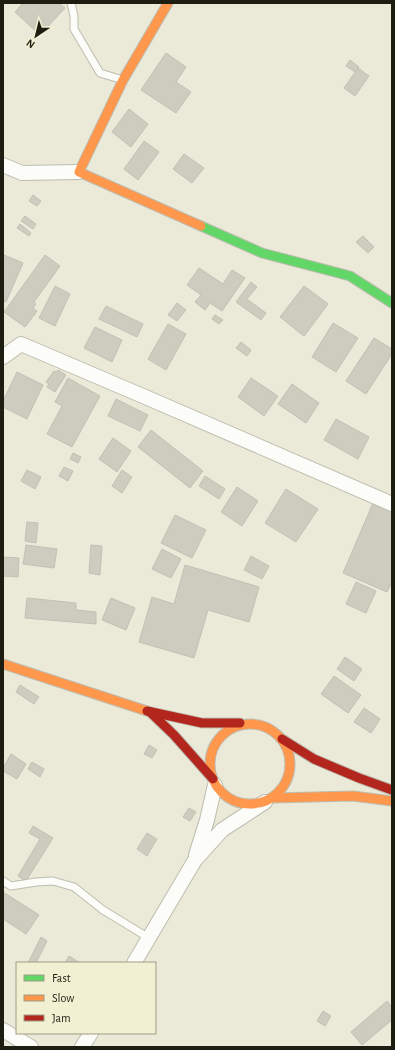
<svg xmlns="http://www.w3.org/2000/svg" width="395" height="1050" font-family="'Alegreya Sans',sans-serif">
	<rect width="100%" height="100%" fill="#ebead9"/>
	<!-- building -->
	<g fill="#cdccbf" stroke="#c1c0b3">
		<path d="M23,3h36l6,5 -25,27 -25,-23z"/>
		<path d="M166,53l20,14 -10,15 15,10 -15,21 -35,-23z"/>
		<path d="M350,60l9,7 -4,5 -9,-6z"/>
		<path d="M358,68l11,8 -14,20 -11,-8z"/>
		<path d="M129,109l19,15 -17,23 -19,-15z"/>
		<path d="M144,141l15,11 -21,28 -14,-11z"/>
		<path d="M184,154l20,14 -12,15 -19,-14z"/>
		<path d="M33,195l8,6 -4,5 -8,-5z"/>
		<path d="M25,216l11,8 -3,5 -12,-8z"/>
		<path d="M20,224l11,9 -2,3 -12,-8z"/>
		<path d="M363,236l11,11 -6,6 -12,-11z"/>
		<path d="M4,255l19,8 -17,39 -3,-1v-43z"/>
		<path d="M45,255l15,11 -26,36 2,2 -3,4 4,3 -12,16 -21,-15z"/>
		<path d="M199,268l24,16 9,-14 13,8 -23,33 -12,-8 -5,7 -10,-8 6,-7 -14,-10z"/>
		<path d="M251,282l6,5 -10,12 19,14 -5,7 -25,-18z"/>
		<path d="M55,286l15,8 -15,32 -16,-8z"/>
		<path d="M304,286l24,18 -24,32 -24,-19z"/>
		<path d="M177,303l9,7 -9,11 -9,-6z"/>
		<path d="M106,306l37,18 -6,13 -38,-18z"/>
		<path d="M215,315l8,5 -4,4 -7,-5z"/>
		<path d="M333,323l25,15 -22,34 -24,-15z"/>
		<path d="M168,324l18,10 -20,36 -18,-11z"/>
		<path d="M95,327l27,13 -10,22 -28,-14z"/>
		<path d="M374,338l18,11v5l-26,40 -20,-13z"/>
		<path d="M241,342l10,8 -4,6 -11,-8z"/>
		<path d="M58,370l8,5 -11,17 -8,-5 2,-3 -3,-2 8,-11 2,1z"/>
		<path d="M17,372l26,13 -16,34 -24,-12v-6z"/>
		<path d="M68,378l32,18 -28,51 -25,-13 15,-28 -7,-4z"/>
		<path d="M251,378l27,18 -14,20 -26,-19z"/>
		<path d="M292,384l27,19 -13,20 -28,-19z"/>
		<path d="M116,399l32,16 -8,16 -32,-15z"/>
		<path d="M336,419l33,18 -11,22 -34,-19z"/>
		<path d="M151,430l52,41 -13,17 -52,-41z"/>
		<path d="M113,438l18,13 -14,21 -18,-13z"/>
		<path d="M73,453l8,4 -3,6 -8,-4z"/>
		<path d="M64,467l9,4 -5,10 -9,-5z"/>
		<path d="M27,470l14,7 -6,12 -14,-8z"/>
		<path d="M122,470l10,7 -10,16 -10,-7z"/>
		<path d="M205,476l20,13 -6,10 -20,-13z"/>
		<path d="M237,487l21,14 -16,25 -21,-14z"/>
		<path d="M286,489l32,20 -22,33 -31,-19z"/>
		<path d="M373,503l19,8v71l-5,10 -44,-19z"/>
		<path d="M175,515l31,15 -14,28 -31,-15z"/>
		<path d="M27,522l11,1 -2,20 -11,-2z"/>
		<path d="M26,545l31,4 -3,19 -31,-4z"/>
		<path d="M91,545l11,1 -2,29 -11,-2z"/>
		<path d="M162,549l19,10 -10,19 -19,-9z"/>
		<path d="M251,556l18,10 -7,13 -18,-9z"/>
		<path d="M3,557l16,1 -1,19 -15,-1z"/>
		<path d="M185,565l74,22 -10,35 -41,-12 -14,48 -55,-16 13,-45 22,7z"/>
		<path d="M356,582l20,9 -10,22 -20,-9z"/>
		<path d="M27,598l49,5v7l20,2v12l-71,-6z"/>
		<path d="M111,598l24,10 -9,22 -24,-10z"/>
		<path d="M345,657l17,12 -8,12 -17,-12z"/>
		<path d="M334,676l27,19 -13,18 -27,-19z"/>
		<path d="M20,685l19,12 -5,7 -18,-12z"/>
		<path d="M364,708l16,11 -9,14 -17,-11z"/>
		<path d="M149,745l8,5 -5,8 -8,-4z"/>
		<path d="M11,754l15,10 -9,15 -14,-8v-3z"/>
		<path d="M32,762l12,7 -4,8 -12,-8z"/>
		<path d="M189,808l7,4 -6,9 -7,-4z"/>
		<path d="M33,826l20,12 -27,43 -8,-5 22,-37 -11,-6z"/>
		<path d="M147,833l10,6 -10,17 -10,-7z"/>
		<path d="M3,892l36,23 -13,19 -23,-15z"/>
		<path d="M41,937l6,4 -11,22h-8z"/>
		<path d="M69,956l11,7h-15z"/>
		<path d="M387,1001l5,6v13l-30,25 -11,-13z"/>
		<path d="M323,1011l8,5 -6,10 -8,-5z"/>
	</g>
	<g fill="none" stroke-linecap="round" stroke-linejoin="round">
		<!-- lane casing -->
		<g stroke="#bdbdb0" stroke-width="9">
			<g id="lane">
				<path d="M71,3l3,13v13l26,44 23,7"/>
				<path d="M3,881l8,5 25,-4 17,-1 21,6 29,23 46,28"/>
			</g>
		</g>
		<!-- street casing -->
		<g stroke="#bdbdb0" stroke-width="16">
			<g id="street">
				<path d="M3,165l19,8 57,-1"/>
				<path d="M3,357l18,-13 129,55 242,105"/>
				<path d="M196,855l11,-35 8,-35"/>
				<path d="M134,963l61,-103 27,-30 43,-28"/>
				<path d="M3,1030l28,17"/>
				<path d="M82,1047l9,-14"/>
			</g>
		</g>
		<!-- fast casing -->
		<g stroke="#bdbdb0" stroke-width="11">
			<path id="fast" d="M201,226l61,27 88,23 42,27"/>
		</g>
		<!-- slow casing -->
		<g stroke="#bdbdb0" stroke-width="11">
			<g id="slow">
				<path d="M168,3l-45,77 -44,92 122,54"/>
				<path d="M3,664l144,47"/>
				<circle cx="250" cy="764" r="40"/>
				<path d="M273,798l80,-2 39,5"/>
			</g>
		</g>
		<!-- jam casing -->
		<g stroke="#bdbdb0" stroke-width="11">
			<g id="jam">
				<path d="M147,711l55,12h38"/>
				<path d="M150,712l24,23 39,44"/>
				<path d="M282,739l32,20 45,19 33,12"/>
			</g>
		</g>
		<!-- lane -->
		<use href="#lane" stroke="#fcfcf9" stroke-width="7"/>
		<!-- street -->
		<use href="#street" stroke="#fcfcf9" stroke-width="14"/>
		<!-- fast -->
		<use href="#fast" stroke="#63d668" stroke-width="9"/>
		<!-- slow -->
		<use href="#slow" stroke="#ff974d" stroke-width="9"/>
		<!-- jam -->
		<use href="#jam" stroke="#b3261e" stroke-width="9"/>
	</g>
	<!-- border -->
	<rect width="395" height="1050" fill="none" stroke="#1e1d12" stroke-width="8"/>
	<!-- legend -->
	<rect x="16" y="962" width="140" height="72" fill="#f2f0d2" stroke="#9d9c85"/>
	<rect x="24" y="975" width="20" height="6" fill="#63d668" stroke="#9d9c85"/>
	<text x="52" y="982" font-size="12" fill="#1e1d12">Fast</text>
	<rect x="24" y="995" width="20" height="6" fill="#ff974d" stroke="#9d9c85"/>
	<text x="52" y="1002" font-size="12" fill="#1e1d12">Slow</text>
	<rect x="24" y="1015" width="20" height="6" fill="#b3261e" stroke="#9d9c85"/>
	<text x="52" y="1022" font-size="12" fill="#1e1d12">Jam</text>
	<!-- north arrow -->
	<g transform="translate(36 36) rotate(215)" stroke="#f2f0d2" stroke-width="3" paint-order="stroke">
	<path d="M0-3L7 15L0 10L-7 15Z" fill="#1e1d12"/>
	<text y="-6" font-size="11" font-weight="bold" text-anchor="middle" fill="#1e1d12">N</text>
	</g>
</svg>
